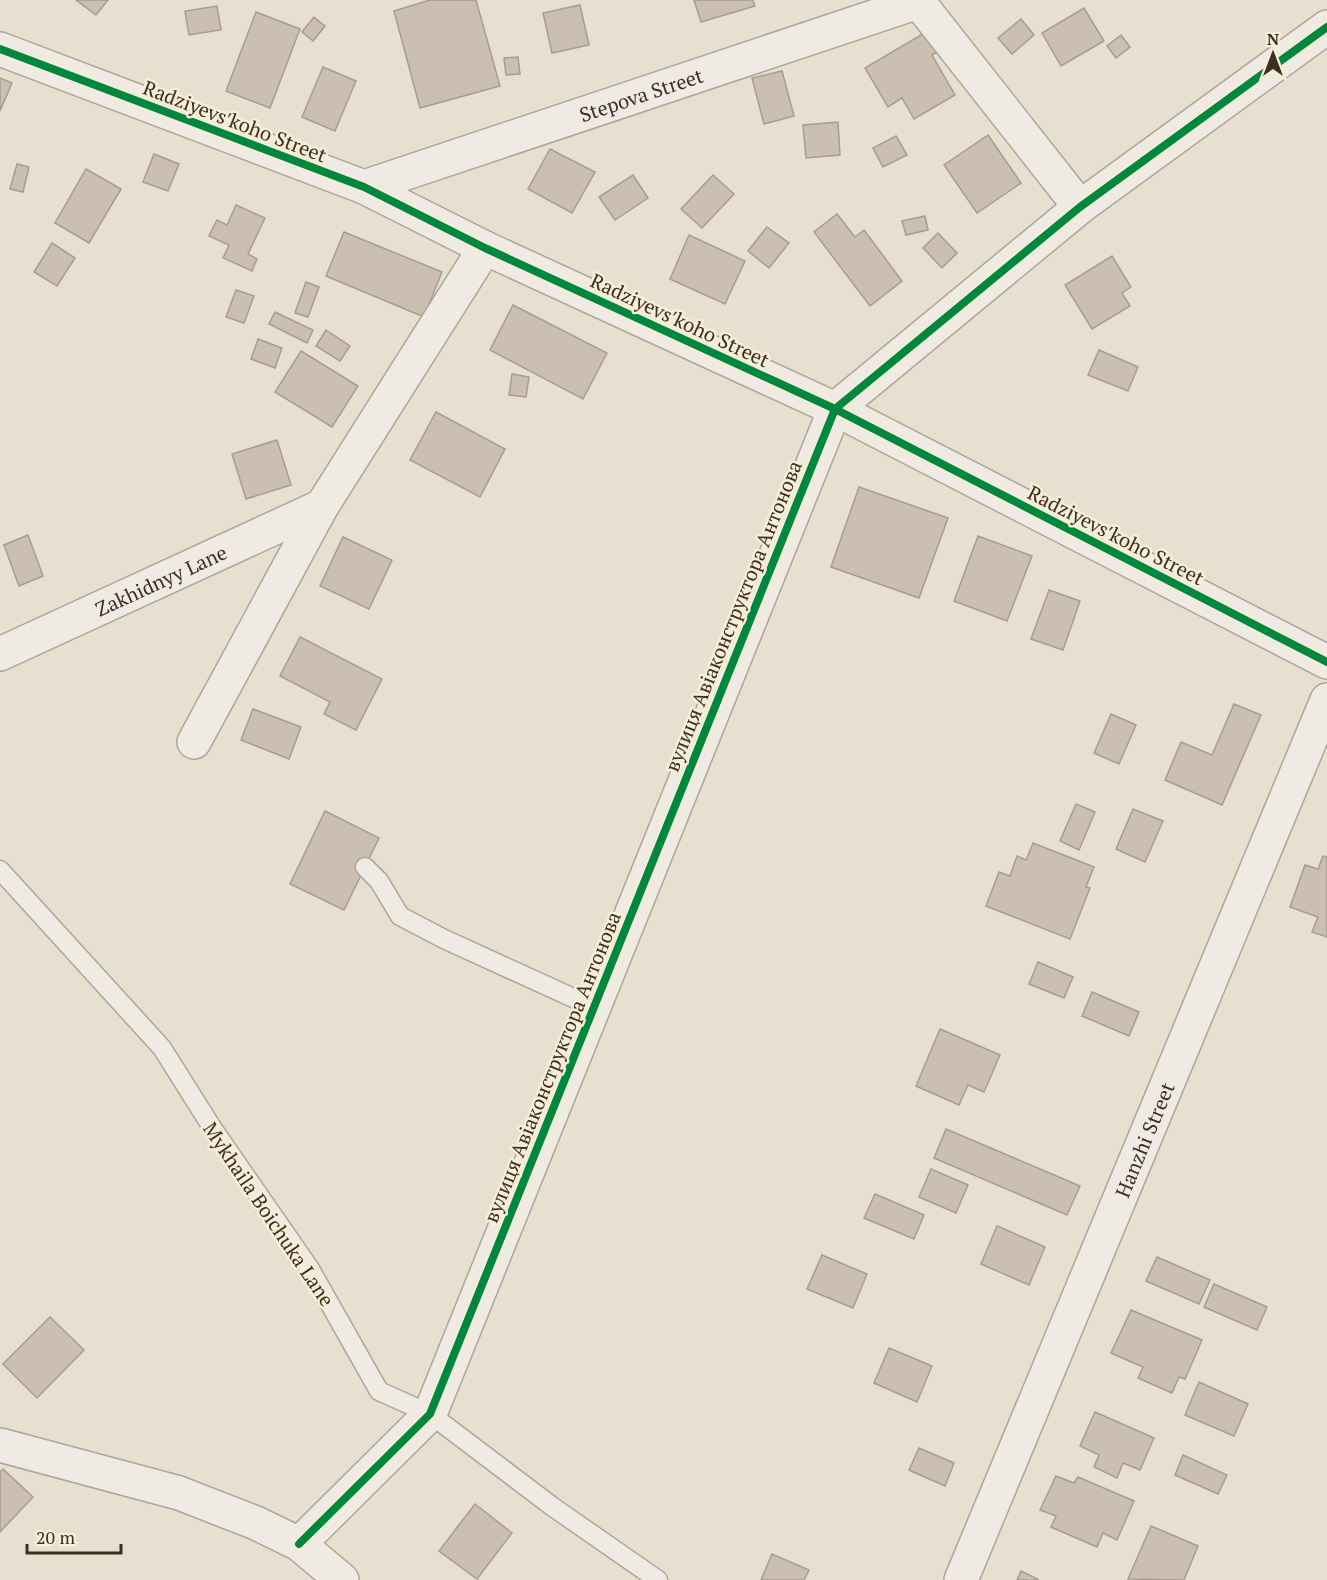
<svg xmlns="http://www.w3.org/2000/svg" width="1327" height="1580" font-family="'PT Serif',serif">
	<rect width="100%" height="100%" fill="#e7e0d1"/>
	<!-- building -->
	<g fill="#cbbfb2" stroke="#a89c90" stroke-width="1.5">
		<path d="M76,0h32l-12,15z"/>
		<path d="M430,0h46l24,86 -80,22 -26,-97z"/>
		<path d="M694,0h59l2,6 -54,16z"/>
		<path d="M580,5l9,40 -37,8 -9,-40z"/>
		<path d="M217,6l4,24 -32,5 -4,-24z"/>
		<path d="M1084,8l20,33 -43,25 -19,-33z"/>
		<path d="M256,12l44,17 -30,79 -44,-17z"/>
		<path d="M314,17l11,9 -12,15 -11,-9z"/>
		<path d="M1021,19l13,16 -22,19 -14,-16z"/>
		<path d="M931,29l12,19 -11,7 23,40 -41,24 -12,-21 -14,9 -23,-39z"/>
		<path d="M1121,35l9,12 -14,11 -9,-12z"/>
		<path d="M518,57l2,17 -14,1 -2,-17z"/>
		<path d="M323,67l33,14 -21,50 -33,-14z"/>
		<path d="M782,71l12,45 -30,8 -12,-46z"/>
		<path d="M0,78l12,5 -12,28z"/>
		<path d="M838,122l2,33 -34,3 -3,-33z"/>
		<path d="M988,135l33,48 -44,30 -33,-48z"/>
		<path d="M896,136l11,19 -24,12 -10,-19z"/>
		<path d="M550,149l45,23 -23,41 -44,-24z"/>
		<path d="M154,154l25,10 -11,27 -25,-9z"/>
		<path d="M17,164l12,3 -6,25 -13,-3z"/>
		<path d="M86,169l35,20 -32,54 -34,-20z"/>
		<path d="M633,175l15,23 -33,22 -16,-23z"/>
		<path d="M713,175l21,19 -32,34 -21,-19z"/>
		<path d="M236,205l29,13 -17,36 9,5 -5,12 -29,-13 6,-13 -20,-9 8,-16 10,5z"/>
		<path d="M837,214l18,23 9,-7 38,51 -32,25 -56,-74z"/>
		<path d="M925,216l3,14 -22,5 -4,-14z"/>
		<path d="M767,227l22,16 -20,25 -21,-17z"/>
		<path d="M344,232l98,40 -18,45 -98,-41z"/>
		<path d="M938,233l19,20 -15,15 -19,-20z"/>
		<path d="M689,235l56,26 -20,43 -55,-25z"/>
		<path d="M52,243l23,15 -18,28 -23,-14z"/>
		<path d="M1112,256l19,31 -9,6 8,13 -38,23 -27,-44z"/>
		<path d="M306,282l13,5 -11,30 -13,-4z"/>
		<path d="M236,290l18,6 -10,27 -18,-6z"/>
		<path d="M513,305l94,48 -24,46 -93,-49z"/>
		<path d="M275,312l38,18 -6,13 -38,-19z"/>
		<path d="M326,330l24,16 -10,15 -24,-15z"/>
		<path d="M258,339l24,9 -7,20 -24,-9z"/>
		<path d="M1099,350l39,17 -10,24 -40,-16z"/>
		<path d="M301,351l57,35 -26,41 -57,-35z"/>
		<path d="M512,374l17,3 -3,20 -17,-2z"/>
		<path d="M436,412l69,37 -25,48 -70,-37z"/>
		<path d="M277,440l14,45 -45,14 -14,-45z"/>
		<path d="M859,487l89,31 -29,80 -88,-31z"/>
		<path d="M28,535l15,41 -24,10 -15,-41z"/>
		<path d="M978,536l54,20 -25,65 -53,-20z"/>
		<path d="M343,537l49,23 -23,49 -49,-23z"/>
		<path d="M1049,590l31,11 -17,49 -32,-11z"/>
		<path d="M300,637l82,42 -26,51 -32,-16 6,-12 -50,-26z"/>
		<path d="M1234,704l27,11 -39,90 -57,-25 16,-38 31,13z"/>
		<path d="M253,709l48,18 -12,32 -48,-19z"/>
		<path d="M1111,714l25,11 -17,39 -25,-11z"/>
		<path d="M1076,804l19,8 -16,38 -19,-9z"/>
		<path d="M1133,809l30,12 -18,41 -29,-13z"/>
		<path d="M325,811l54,27 -35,72 -54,-26z"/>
		<path d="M1033,843l61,24 -8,20 4,1 -20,51 -84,-33 13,-34 11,4 7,-20 9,4z"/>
		<path d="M1323,856l4,1v80l-15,-5 6,-15 -28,-10 15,-42 13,4z"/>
		<path d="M1038,962l35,15 -9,21 -35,-14z"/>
		<path d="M1092,992l47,20 -10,24 -47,-20z"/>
		<path d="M940,1029l60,26 -16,37 -16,-7 -9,20 -43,-19z"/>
		<path d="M946,1129l134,57 -13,29 -133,-57z"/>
		<path d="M931,1169l37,16 -12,28 -37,-16z"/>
		<path d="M875,1194l49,21 -10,24 -50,-21z"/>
		<path d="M997,1226l48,21 -16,38 -48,-21z"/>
		<path d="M822,1255l45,19 -14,34 -46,-19z"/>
		<path d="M1157,1257l53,23 -11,24 -53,-23z"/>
		<path d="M1214,1284l53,23 -10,23 -53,-23z"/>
		<path d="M1131,1310l71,30 -17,39 -6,-2 -7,16 -34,-15 5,-11 -32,-14z"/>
		<path d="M50,1317l34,33 -47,48 -34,-34z"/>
		<path d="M889,1348l43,18 -15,36 -43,-19z"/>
		<path d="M1199,1382l49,22 -14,32 -49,-21z"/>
		<path d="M1095,1412l59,26 -14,32 -17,-7 -6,15 -23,-11 5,-12 -19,-9z"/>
		<path d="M919,1448l35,15 -9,23 -36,-16z"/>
		<path d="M1183,1455l44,20 -9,19 -43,-19z"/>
		<path d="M3,1469l30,28 -33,35v-60z"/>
		<path d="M1056,1476l18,7 4,-6 56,24 -17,39 -14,-7 -6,14 -46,-20 5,-11 -16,-6z"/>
		<path d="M475,1504l37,29 -35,46 -38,-28z"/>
		<path d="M1151,1526l47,20 -14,34 -56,-1z"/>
		<path d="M772,1554l37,16 -5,10h-43z"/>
		<path d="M1021,1571l18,9h-22z"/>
	</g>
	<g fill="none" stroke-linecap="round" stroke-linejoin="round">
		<!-- service casing -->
		<g stroke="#ada599" stroke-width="21">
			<g id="service">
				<path d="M365,867l14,14 21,35 44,23 149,68"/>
				<path d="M0,870l162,178 51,81 97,140 69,122 51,23 123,93 105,73"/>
			</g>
		</g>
		<!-- minor casing -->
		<g stroke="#ada599" stroke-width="36">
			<g id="minor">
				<path d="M917,0l163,207"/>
				<path d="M0,49l364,138 121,61 350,161 492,253"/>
				<path id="s1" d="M364,187l554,-185"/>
				<path id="s2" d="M0,654l322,-148"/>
				<path d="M194,742l128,-236 163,-258"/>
				<path d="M0,1445l179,48 77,30 43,21 43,36"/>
				<path d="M299,1544l131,-130 405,-1005 245,-202 247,-180"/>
				<path id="s3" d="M961,1580l366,-880"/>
			</g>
		</g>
		<!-- service -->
		<use href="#service" stroke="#efebe3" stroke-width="18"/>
		<!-- minor -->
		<use href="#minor" stroke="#efebe3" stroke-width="33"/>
		<!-- cycleway casing -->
		<g stroke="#f7eed8" stroke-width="11">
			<g id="cycleway">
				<path d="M0,49l364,138 121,61 350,161 492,253"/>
				<path d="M299,1544l131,-130 405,-1005 245,-202 247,-180"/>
			</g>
		</g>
		<!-- cycleway -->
		<use href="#cycleway" stroke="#00873e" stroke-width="8"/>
	</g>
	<g text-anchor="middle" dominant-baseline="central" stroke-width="5" stroke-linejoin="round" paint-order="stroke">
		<!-- street labels -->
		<g font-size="20" fill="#3d2e20" stroke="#f7eed8">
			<text stroke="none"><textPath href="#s1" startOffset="292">Stepova Street</textPath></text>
			<text transform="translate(235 121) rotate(21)">Radziyevsʹkoho Street</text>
			<text transform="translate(680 320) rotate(25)">Radziyevsʹkoho Street</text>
			<text transform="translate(1116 535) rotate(27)">Radziyevsʹkoho Street</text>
			<text stroke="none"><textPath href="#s2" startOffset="177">Zakhidnyy Lane</textPath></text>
			<text transform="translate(733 616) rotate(-68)">вулиця Авіаконструктора Антонова</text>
			<text transform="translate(552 1067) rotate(-68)">вулиця Авіаконструктора Антонова</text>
			<text stroke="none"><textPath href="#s3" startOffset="477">Hanzhi Street</textPath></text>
			<text transform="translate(269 1214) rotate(56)">Mykhaila Boichuka Lane</text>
		</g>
	</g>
	<!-- north arrow -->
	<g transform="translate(1273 54)" stroke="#f7eed8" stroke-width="4.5" paint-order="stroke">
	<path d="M0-4.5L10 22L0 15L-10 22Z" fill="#3d2e20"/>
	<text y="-9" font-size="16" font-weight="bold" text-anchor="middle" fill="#3d2e20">N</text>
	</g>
	<!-- scale -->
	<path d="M27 1544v9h94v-9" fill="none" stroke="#3d2e20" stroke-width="3"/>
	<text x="36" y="1544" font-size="18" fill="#3d2e20" stroke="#f7eed8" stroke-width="4.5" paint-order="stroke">20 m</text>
</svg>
